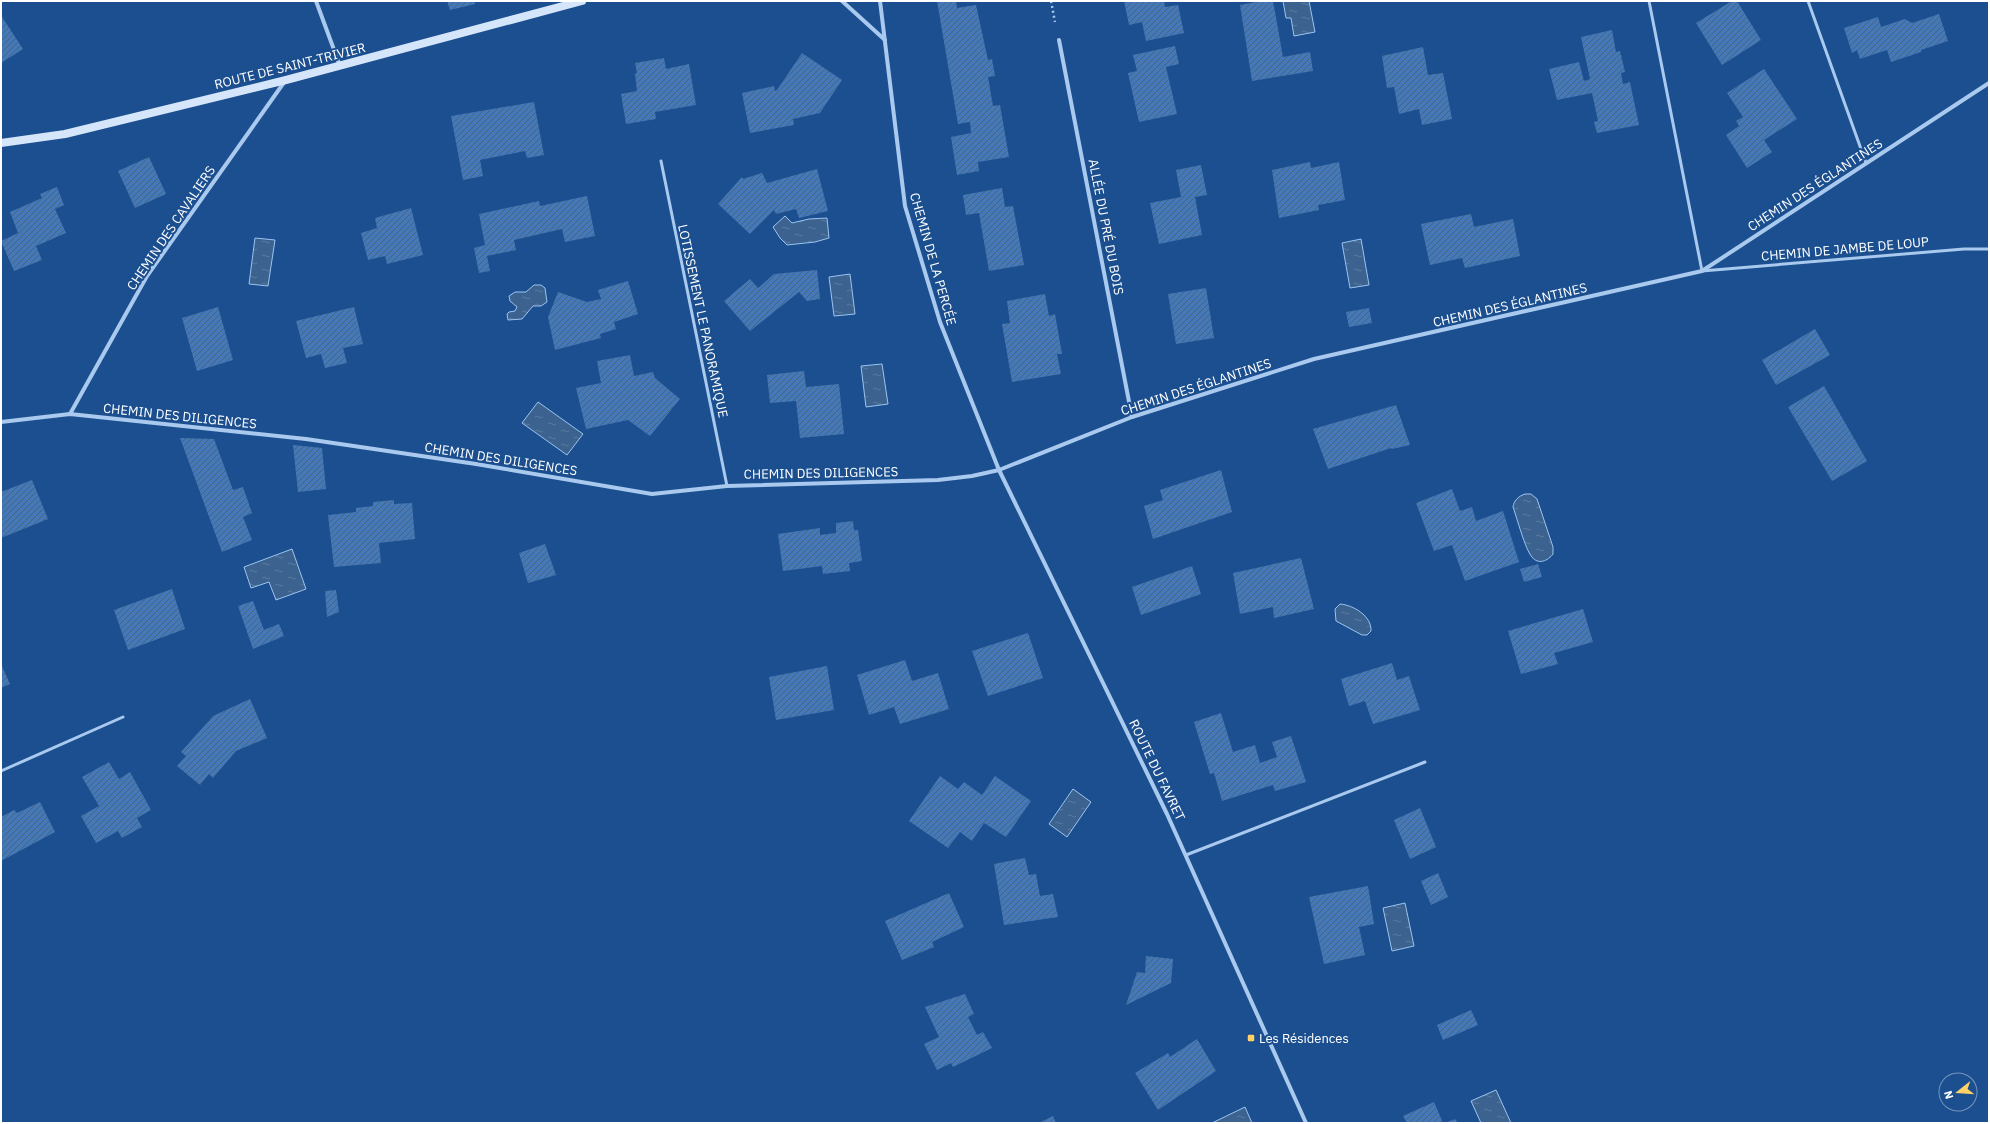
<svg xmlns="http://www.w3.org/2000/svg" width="1990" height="1124" font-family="'IBM Plex Sans',sans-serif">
	<defs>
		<pattern id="water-ripples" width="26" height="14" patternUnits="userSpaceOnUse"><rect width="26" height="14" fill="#3c6290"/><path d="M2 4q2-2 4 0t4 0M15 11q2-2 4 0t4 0" fill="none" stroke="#597aa1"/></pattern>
		<pattern id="building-hatch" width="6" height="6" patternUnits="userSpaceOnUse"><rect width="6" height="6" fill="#4478b7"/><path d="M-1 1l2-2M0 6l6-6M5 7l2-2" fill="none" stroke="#486282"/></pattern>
	</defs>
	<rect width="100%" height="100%" fill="#1b4f8f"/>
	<!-- water -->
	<g fill="url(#water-ripples)" stroke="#9cc4f0">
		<path d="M1283,1h26l6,31 -21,4 -3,-18h-5z"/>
		<path d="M785,216l7,7 17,-4 18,-1 2,20 -14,4 -28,3 -7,-7 -7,-11z"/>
		<path d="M255,238l20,2 -7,46 -19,-2z"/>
		<path d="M1361,239l8,46 -19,3 -8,-45z"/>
		<path d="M850,274l5,40 -21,2 -5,-39z"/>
		<path d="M534,285h7l4,3 2,14 -6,4h-8l-11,13 -14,1 -1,-6 2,-2 6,-1 2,-4 -7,-6 -1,-5 6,-4h11z"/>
		<path d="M882,364l6,40 -22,3 -5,-41z"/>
		<path d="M538,402l45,32 -16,21 -45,-32z"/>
		<path d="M1525,494h6l6,5 16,48v7c-5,7 -15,11 -21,3 -7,-8 -15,-39 -19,-50 1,-7 6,-11 12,-13z"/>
		<path d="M292,549l14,40 -30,11 -7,-18 -18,6 -7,-21z"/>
		<path d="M1340,604c13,1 32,12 31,27l-4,4h-5l-26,-14 -1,-12z"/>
		<path d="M1073,789l18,13 -24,35 -18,-13z"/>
		<path d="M1405,903l9,43 -22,5 -9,-43z"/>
		<path d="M1496,1090l15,33h-30l-10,-22z"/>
		<path d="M1245,1107l7,16h-40z"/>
	</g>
	<!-- building -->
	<g fill="url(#building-hatch)">
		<path d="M447,1h27l1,3 -25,6z"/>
		<path d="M937,1h19l1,7 19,-3 12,55 4,-1 3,17 -7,1 5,29 7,-1 9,52 -31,5 1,9 -22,4 -6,-38 20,-4 -1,-11 -12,2z"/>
		<path d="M1124,1h40l1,6 13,-2 6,28 -38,8 -4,-19 -13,3z"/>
		<path d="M1262,1h11l10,56 27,-5 3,19 -61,10 -12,-76z"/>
		<path d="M1732,1h5l24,39 -39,25 -26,-42z"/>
		<path d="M1939,14l9,27 -27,9v2l-30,10 -4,-12 -27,9 -3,-9 -5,3 -8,-25 34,-11 3,10 24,-8 7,4z"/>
		<path d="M2,17l21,32 -22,14v-45z"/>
		<path d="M1612,30l4,22 4,-1 5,21 -4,1 2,11 7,-2 9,43 -42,8 -3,-11 4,-1 -6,-28 -35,7 -8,-31 30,-7 5,19 6,-2 -9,-42z"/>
		<path d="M1175,46l4,18 -13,3 11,47 -38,8 -11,-49 9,-2 -4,-16z"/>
		<path d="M1423,47l5,28 15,-2 9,46 -30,6 -3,-16 -20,5 -5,-27 -7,1 -5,-32z"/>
		<path d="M802,53l40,27 -22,33 -27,6 1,6 -44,8 -8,-40 32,-7 1,5 2,-1z"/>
		<path d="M664,58l2,11 23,-5 7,41 -41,7 1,7 -30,5 -5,-30 16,-3 -2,-17 2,-1 -2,-10z"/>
		<path d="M1764,69l33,50 -33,21 8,12 -25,16 -21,-33 13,-9 -3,-5 7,-4 -16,-24z"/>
		<path d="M534,102l10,53 -17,3 -2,-7 -45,9 3,16 -20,4 -12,-64z"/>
		<path d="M149,157l17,37 -31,14 -17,-37z"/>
		<path d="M1310,162l1,6 28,-6 6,38 -27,5 1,5 -40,8 -7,-48z"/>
		<path d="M1201,165l6,30 -12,2 7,38 -43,9 -9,-41 31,-6 -5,-27z"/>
		<path d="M817,169l11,42 -29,7 -3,-9 -20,5 -2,-4 -24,24 -32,-30 24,-27 1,2 19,-6 5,10z"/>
		<path d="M57,187l7,18 -9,4 11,24 -30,13 6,14 -28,11 -13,-30 17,-8 -8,-21 32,-14 -2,-4z"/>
		<path d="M1002,188l3,19 8,-1 11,59 -35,6 -10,-58 -13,2 -3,-20z"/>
		<path d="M587,196l8,40 -30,6 -3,-13 -48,11 2,10 -29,6 3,15 -11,2 -5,-25 11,-3 -6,-31 60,-13 1,5z"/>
		<path d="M411,208l12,47 -36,9 -2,-8 -17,4 -7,-27 16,-5 -2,-10z"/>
		<path d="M1471,214l3,13 39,-8 7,37 -55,12 -3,-10 -32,7 -9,-41z"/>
		<path d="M817,270l3,29 -13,2 -8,-9 -49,39 -26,-30 26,-22 8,9 16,-14z"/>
		<path d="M628,281l10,33 -24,8 2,7 -16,5 1,4 -46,12 -7,-33 10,-25 29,10 14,-3 -3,-9z"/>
		<path d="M1206,288l8,50 -38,6 -8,-50z"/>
		<path d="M1045,294l4,22 6,-2 7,40h-5l4,20 -49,8 -10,-58 8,-1 -3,-22z"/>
		<path d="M218,307l15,53 -36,11 -15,-53z"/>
		<path d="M354,307l9,37 -20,4 4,15 -22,5 -4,-14 -15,4 -10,-37z"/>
		<path d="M1369,308l3,15 -23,4 -3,-15z"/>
		<path d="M1815,329l15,26 -54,30 -14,-25z"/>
		<path d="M630,355l4,21 19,-4 2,6 25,21 -30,37 -22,-16 -42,9 -10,-41 25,-5 -4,-22z"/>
		<path d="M804,371l2,16 33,-3 5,50 -44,4 -4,-37 -26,2 -3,-28z"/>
		<path d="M1824,386l43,75 -35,20 -44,-74z"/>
		<path d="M1396,405l14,40 -18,4 -1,-1 -63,21 -15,-40z"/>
		<path d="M180,438l34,1 19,51 10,-3 9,26 -9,4 9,23 -30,12z"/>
		<path d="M293,445l29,3 4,41 -28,3z"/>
		<path d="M1221,470l11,42 -79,27 -9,-33 19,-6 -3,-10z"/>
		<path d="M32,480l16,39 -47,19v-46z"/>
		<path d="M1452,489l8,22 12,-4 4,14 27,-10 16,51 -54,19 -13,-36 -18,6 -18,-48z"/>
		<path d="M394,500v4l18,-1 3,36 -36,4 2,20 -47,4 -6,-52 28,-3v-4l17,-2v-4z"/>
		<path d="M853,521l1,9h4l4,31 -13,2 1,8 -27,3 -1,-8 -39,5 -5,-37 42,-6v7l16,-2v-10z"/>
		<path d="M545,544l11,31 -28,8 -9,-30z"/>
		<path d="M1301,558l13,51 -40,9 -1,-11 -33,7 -7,-41z"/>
		<path d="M1538,564l4,13 -18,5 -4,-13z"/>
		<path d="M1192,566l9,28 -60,21 -9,-28z"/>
		<path d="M172,589l13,40 -57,21 -14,-40z"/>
		<path d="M336,590l3,22 -12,5 -2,-26z"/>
		<path d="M253,601l11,29 15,-6 5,12 -31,13 -15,-43z"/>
		<path d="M1583,609l10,33 -39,11 4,11 -37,10 -13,-43z"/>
		<path d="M1028,633l15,45 -55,18 -16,-45z"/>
		<path d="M905,660l7,21 26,-8 11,36 -49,15 -6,-17 -25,8 -12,-40z"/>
		<path d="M1392,663l5,17 12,-4 11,34 -47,14 -8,-23 -16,5 -8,-27z"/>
		<path d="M1,664l9,20 -9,4z"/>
		<path d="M827,666l7,44 -58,10 -7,-43z"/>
		<path d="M250,699l17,39 -31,13 -23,27 -4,-4 -9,11 -23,-19 9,-10 -5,-4 32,-36z"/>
		<path d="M1221,713l12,39 22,-7 5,18 17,-6 -5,-15 19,-6 15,46 -31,9 -2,-6 -51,16 -8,-28 -4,1 -16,-52z"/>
		<path d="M109,762l10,17 11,-7 21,38 -14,8 5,9 -20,11 -4,-7 -22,12 -15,-27 18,-10 -17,-29z"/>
		<path d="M940,776l18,13 6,-7 18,13 13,-19 36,25 -25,36 -22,-14 -12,18 -12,-9 -12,16 -39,-27z"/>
		<path d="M40,802l15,30 -54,29v-44l13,-7 3,3z"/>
		<path d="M1420,808l16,39 -26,12 -16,-39z"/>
		<path d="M1025,858l4,17 7,-1 4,22 13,-2 5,23 -54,8 -10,-61z"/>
		<path d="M1438,873l10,24 -17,8 -10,-24z"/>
		<path d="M1368,886l6,38 -15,3 6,28 -41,9 -15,-67z"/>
		<path d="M949,893l15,34 -32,15 2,5 -32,13 -17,-39z"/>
		<path d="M1146,956l27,3 -2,24 -45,22 11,-33 8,1z"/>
		<path d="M965,994l9,20 -6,3 9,18 6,-3 9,16 -39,19 -2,-4 -14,7 -13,-26 15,-7 -14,-30z"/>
		<path d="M1471,1010l7,15 -35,15 -6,-15z"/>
		<path d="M1197,1039l19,32 -58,39 -23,-37 33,-20 2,4z"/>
		<path d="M1434,1102l9,21h-36l-4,-7z"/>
		<path d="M1053,1116l3,7h-17z"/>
		<path d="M1455,1119l3,4h-13z"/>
	</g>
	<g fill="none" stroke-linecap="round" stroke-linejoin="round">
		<!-- path -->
		<path stroke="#a9c9ee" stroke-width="2.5" stroke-dasharray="2 3" stroke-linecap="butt" d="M1051,1l4,21"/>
		<!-- service -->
		<g stroke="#a9c9ee" stroke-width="3">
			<path d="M1649,1l53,270 262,-22h25"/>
			<path d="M1808,1l58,162"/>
			<path d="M661,161l66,325"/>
			<path d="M1,771l122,-54"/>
			<path d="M1186,855l239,-93"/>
		</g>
		<!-- minor -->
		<g stroke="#a9c9ee" stroke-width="4">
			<path d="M316,1l24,65"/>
			<path d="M842,1l43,39"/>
			<path d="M880,1l25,205 35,116 59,148 168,344 139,309"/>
			<path d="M1059,40l73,377"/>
			<path d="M70,414l77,-138 138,-195"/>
			<path d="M1,422l69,-8 236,25 170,25 176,30 75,-8 211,-6 34,-4 27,-6 133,-53 182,-58 388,-88 287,-188"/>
		</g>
		<!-- secondary -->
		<path stroke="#d6e6fa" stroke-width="8" d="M1,143l64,-9 221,-54 296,-79"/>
	</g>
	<!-- markers -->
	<rect fill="#ffd166" stroke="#1b4f8f" stroke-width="1.5" x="1247" y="1034" width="8" height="8" rx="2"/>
	<g text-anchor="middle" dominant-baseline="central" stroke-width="4" stroke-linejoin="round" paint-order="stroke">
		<!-- street labels -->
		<g font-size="13" fill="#fff" stroke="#1b4f8f">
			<text transform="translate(290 66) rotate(-14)">ROUTE DE SAINT-TRIVIER</text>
			<text transform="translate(1815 185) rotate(-33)">CHEMIN DES ÉGLANTINES</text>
			<text transform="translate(1106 227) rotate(79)">ALLÉE DU PRÉ DU BOIS</text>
			<text transform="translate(171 228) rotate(-56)">CHEMIN DES CAVALIERS</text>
			<text transform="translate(1845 249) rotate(-5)">CHEMIN DE JAMBE DE LOUP</text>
			<text transform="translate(933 259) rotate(74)">CHEMIN DE LA PERCÉE</text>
			<text transform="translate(1510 305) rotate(-13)">CHEMIN DES ÉGLANTINES</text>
			<text transform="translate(703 321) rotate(78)">LOTISSEMENT LE PANORAMIQUE</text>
			<text transform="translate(1196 387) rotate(-18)">CHEMIN DES ÉGLANTINES</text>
			<text transform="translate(180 416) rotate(6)">CHEMIN DES DILIGENCES</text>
			<text transform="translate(501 459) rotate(9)">CHEMIN DES DILIGENCES</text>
			<text transform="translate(821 473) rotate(-1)">CHEMIN DES DILIGENCES</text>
			<text transform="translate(1157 770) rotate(64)">ROUTE DU FAVRET</text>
		</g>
		<!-- poi labels -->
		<g font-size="13" fill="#fff" stroke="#1b4f8f" text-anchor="start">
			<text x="1259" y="1038">Les Résidences</text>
		</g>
	</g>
	<!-- border -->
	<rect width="1990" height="1124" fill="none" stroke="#ffffff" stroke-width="4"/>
	<!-- north arrow -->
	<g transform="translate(1958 1092) rotate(253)"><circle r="19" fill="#1b4f8f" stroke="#7695bc"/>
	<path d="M0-3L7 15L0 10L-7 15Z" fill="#ffd166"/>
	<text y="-6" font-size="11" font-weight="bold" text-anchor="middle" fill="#ffffff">N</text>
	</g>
</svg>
